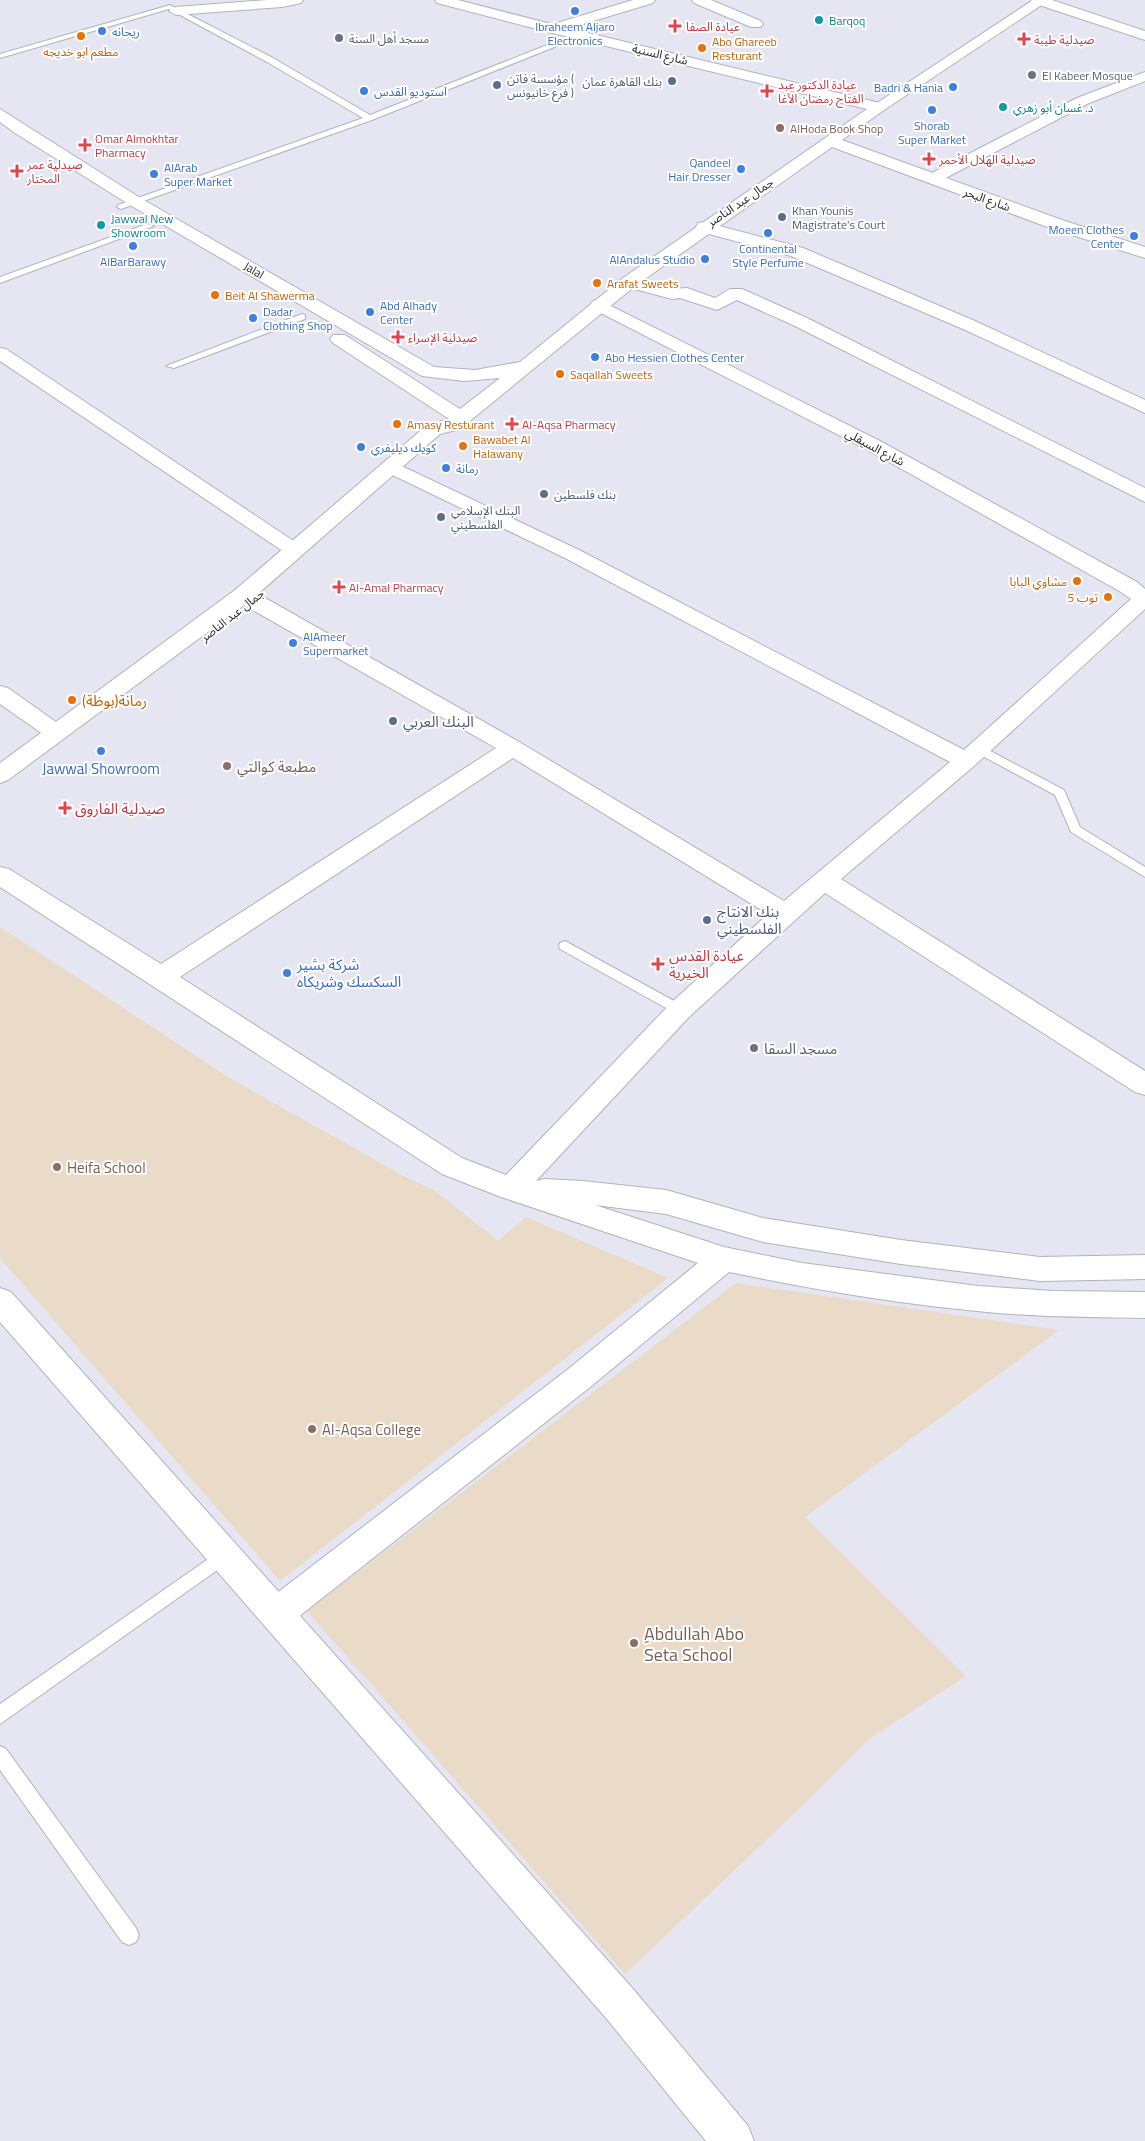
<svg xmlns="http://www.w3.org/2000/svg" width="1145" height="2141" font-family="'Titillium Web','Noto Sans Arabic',sans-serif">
	<rect width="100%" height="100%" fill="#e5e6f2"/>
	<!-- education -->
	<g fill="#e9dbc8">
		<path d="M0,927l228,150 181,102 25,11 64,51 28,-24 142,61 -388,303 -280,-323z"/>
		<path d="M736,1283l323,47 -254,187 161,159 -97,63 -66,66 -178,169 -318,-363z"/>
	</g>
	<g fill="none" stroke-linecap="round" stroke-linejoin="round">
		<!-- service casing -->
		<g stroke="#b2b2be" stroke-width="2">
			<g id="service">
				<path d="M170,5l103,53 97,57 205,-81 7,2 -210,84 -251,89 -4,-2 1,-2 245,-87 -96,-56 -98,-53 -169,49v-4z"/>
				<path d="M147,224l7,2 -154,57v-6z"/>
				<path d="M302,314l3,1v4l-131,49 -8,-2z"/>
				<path d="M979,745l85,45 16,37 65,40v10l-74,-45 -16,-37 -80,-43v-6z"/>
				<path d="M565,941l120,66 2,3 -2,3h-10l-115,-64 -1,-3 1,-3z"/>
				<path d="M224,1548l6,3 2,5 -2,5 -230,163v-20z"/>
				<path d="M0,1746l6,3 130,179 3,7 -3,7 -7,3 -7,-3 -122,-172z"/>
			</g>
		</g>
		<!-- minor casing -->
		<g stroke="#b2b2be" stroke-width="2">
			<g id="minor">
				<path d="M267,0h36l-2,3 -19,4 -106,8 -7,-4 7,-4z"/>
				<path d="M633,0h22l-2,3 -96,29 -5,1 -7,-4 2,-3z"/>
				<path d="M692,0h19l50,21 2,3 -2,3h-10l-57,-24z"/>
				<path d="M1031,0h21l93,31v9l-112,-37z"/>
				<path d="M1145,72v9l-58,23 -149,78h-12l-2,-3 2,-3 151,-78z"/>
				<path d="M704,222l99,26 172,73 170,79v13l-182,-84 -172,-73 -93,-25 -2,-4 2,-4z"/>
				<path d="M629,277l43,12 15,-1 28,10 15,-9h12l65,29 338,170v14l-350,-176 -58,-26 -20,10 -37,-12 -8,1 -49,-13 -3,-4 3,-4z"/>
				<path d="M599,300l281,141 257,141 8,7v20l-171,157 -133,113 304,192v24l-10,-3 -310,-199 -136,124 -153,164 8,-2 39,2 83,9 97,28 138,22 139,17 105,-2v24l-105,2 -139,-17 -138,-22 -97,-28 -71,-9 129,42 78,16 176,23 76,5 91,1v26c-56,-1 -112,-1 -168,-7 -83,-8 -166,-22 -248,-39l-140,116 -301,237 -12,5 -12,-5 -5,-11 5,-11 303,-233 131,-107 -197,-66 -59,-23 -442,-287v-20l9,2 152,95 335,-216 -261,-148 -3,-5 3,-5 8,-1 8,1 270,153 263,158 166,-139 -385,-204 -181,-87 -3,-4 3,-4 7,-2 188,89 385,200 167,-151 -10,-7 -255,-143 -273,-140 -3,-4 3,-4zM513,758l255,156 -97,89 -165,172 -44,-17 -282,-181z"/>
				<path d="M0,348l6,1 295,197 3,4 -3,4 -7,2 -7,-2 -287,-193z"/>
				<path d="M0,686l8,2 55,39 4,5 -4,5 -8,2 -8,-2 -47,-33z"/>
			</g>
		</g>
		<!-- tertiary casing -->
		<g stroke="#b2b2be" stroke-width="2">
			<g id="tertiary">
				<path d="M1033,0h16l-165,110h-10l-3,-3z"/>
				<path d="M0,1288l11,4 623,698 114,136 6,15h-48l-100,-123 -606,-696z"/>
			</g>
		</g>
		<!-- secondary casing -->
		<g stroke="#b2b2be" stroke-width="2">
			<path id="secondary" d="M435,0h23l97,25 329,79 3,3 -3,3 -42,30 220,80 83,27v11l-95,-30 -218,-81 -197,139 -175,143 -20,5 -189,166 -243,180 -8,3v-20l235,-173 191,-164 23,-7 -116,-76 -3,-4 3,-4h12l115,74 40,-31 -36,3 -42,-5 -292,-171 -115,-72 -15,-11v-13l142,90 292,168 41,3 45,-8 103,-84 244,-169 -315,-76 -115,-30z"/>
		</g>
		<!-- service -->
		<use href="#service" fill="#fff" fill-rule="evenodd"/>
		<!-- minor -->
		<use href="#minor" fill="#fff" fill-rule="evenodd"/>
		<!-- tertiary -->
		<use href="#tertiary" fill="#fff" fill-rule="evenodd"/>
		<!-- secondary -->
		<use href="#secondary" fill="#fff" fill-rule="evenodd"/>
	</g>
	<!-- markers -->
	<g fill="#3f7fe0" stroke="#fff" stroke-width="2">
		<circle cx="575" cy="11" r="5"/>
		<circle cx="102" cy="31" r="5"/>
		<circle cx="953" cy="87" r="5"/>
		<circle cx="364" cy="91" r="5"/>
		<circle cx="932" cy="110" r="5"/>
		<circle cx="741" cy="169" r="5"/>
		<circle cx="154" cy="174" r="5"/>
		<circle cx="768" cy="233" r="5"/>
		<circle cx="1134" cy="236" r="5"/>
		<circle cx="133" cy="246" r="5"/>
		<circle cx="705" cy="259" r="5"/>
		<circle cx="370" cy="312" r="5"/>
		<circle cx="253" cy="318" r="5"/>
		<circle cx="595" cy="357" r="5"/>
		<circle cx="361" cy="447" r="5"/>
		<circle cx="446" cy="468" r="5"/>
		<circle cx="293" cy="643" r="5"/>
		<circle cx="101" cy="751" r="5"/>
		<circle cx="287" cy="973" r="5"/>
	</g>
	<g fill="#0f9aa8" stroke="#fff" stroke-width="2">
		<circle cx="819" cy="20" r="5"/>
		<circle cx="1003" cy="107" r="5"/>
		<circle cx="101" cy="225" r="5"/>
	</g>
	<g fill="#e0444e" stroke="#fff" stroke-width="2">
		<path d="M672.5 18.5h5v5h5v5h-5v5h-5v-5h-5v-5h5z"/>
		<path d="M1021.5 31.5h5v5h5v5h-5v5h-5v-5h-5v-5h5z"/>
		<path d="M764.5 83.5h5v5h5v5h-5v5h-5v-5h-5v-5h5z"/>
		<path d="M82.5 137.5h5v5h5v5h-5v5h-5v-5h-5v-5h5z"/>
		<path d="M926.5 151.5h5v5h5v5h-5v5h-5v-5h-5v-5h5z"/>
		<path d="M14.5 163.5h5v5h5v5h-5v5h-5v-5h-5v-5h5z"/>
		<path d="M395.5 329.5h5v5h5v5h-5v5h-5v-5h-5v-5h5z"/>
		<path d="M509.5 416.5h5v5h5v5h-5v5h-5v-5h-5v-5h5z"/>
		<path d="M336.5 579.5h5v5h5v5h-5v5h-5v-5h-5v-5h5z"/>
		<path d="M62.5 800.5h5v5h5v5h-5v5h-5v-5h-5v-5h5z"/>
		<path d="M655.5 956.5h5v5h5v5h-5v5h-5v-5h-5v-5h5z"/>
	</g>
	<g fill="#e8710a" stroke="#fff" stroke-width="2">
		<circle cx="81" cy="36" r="5"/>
		<circle cx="702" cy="48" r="5"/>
		<circle cx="597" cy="283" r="5"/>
		<circle cx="215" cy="295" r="5"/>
		<circle cx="560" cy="374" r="5"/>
		<circle cx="397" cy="424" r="5"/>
		<circle cx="463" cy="446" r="5"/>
		<circle cx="1077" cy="581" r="5"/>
		<circle cx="1108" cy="597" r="5"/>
		<circle cx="72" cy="700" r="5"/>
	</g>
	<g fill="#6b7280" stroke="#fff" stroke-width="2">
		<circle cx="339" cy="38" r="5"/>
		<circle cx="1032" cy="75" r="5"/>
		<circle cx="754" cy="1048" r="5"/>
	</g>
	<g fill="#5c6f8a" stroke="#fff" stroke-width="2">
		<circle cx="672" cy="81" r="5"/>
		<circle cx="497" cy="85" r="5"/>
		<circle cx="782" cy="217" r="5"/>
		<circle cx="544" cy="494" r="5"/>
		<circle cx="441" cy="517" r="5"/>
		<circle cx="393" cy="721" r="5"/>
		<circle cx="707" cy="920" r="5"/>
	</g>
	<g fill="#8d6e63" stroke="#fff" stroke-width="2">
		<circle cx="780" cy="128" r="5"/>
		<circle cx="227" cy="766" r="5"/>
		<circle cx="57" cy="1167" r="5"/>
		<circle cx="312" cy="1429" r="5"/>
		<circle cx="634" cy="1643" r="5"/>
	</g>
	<g text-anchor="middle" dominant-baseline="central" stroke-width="4" stroke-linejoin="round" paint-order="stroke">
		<!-- far-culture labels -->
		<g font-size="12" fill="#0d838f" stroke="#fff" text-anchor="start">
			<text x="829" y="20">Barqoq</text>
			<text x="1013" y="107">د. غسان أبو زهري</text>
			<text x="111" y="218">Jawwal New<tspan x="111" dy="14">Showroom</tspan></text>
		</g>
		<!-- far-shop labels -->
		<g font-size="12" fill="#366cbe" stroke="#fff" text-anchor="start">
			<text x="575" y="26" text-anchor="middle">Ibraheem Aljaro<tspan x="575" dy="14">Electronics</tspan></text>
			<text x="112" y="31">ريحانه</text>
			<text x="943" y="87" text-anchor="end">Badri &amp; Hania</text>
			<text x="374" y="91">استوديو القدس</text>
			<text x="932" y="125" text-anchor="middle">Shorab<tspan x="932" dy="14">Super Market</tspan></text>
			<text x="731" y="162" text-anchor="end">Qandeel<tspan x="731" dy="14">Hair Dresser</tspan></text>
			<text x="164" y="167">AlArab<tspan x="164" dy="14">Super Market</tspan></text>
			<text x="1124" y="229" text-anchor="end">Moeen Clothes<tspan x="1124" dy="14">Center</tspan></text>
			<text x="768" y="248" text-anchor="middle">Continental<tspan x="768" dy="14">Style Perfume</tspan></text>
			<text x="695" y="259" text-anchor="end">AlAndalus Studio</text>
			<text x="133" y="261" text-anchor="middle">AlBarBarawy</text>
			<text x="380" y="305">Abd Alhady<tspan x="380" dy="14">Center</tspan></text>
			<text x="263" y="311">Dadar<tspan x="263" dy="14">Clothing Shop</tspan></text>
			<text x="605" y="357">Abo Hessien Clothes Center</text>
			<text x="371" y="447">كويك ديليفري</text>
			<text x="456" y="468">رمانة</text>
			<text x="303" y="636">AlAmeer<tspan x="303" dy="14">Supermarket</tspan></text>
		</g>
		<!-- far-health labels -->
		<g font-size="12" fill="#be3a42" stroke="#fff" text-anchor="start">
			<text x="686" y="26">عيادة الصفا</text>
			<text x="1034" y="39">صيدلية طيبة</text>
			<text x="778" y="84">عيادة الدكتور عبد<tspan x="778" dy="14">الفتاح رمضان الأغا</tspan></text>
			<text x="95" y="138">Omar Almokhtar<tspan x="95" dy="14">Pharmacy</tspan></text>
			<text x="939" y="159">صيدلية الهلال الأحمر</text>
			<text x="27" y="164">صيدلية عمر<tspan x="27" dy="14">المختار</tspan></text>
			<text x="408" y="337">صيدلية الإسراء</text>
			<text x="522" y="424">Al-Aqsa Pharmacy</text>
			<text x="349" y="587">Al-Amal Pharmacy</text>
		</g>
		<!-- far-worship labels -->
		<g font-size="12" fill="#5b616d" stroke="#fff" text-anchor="start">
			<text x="349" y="38">مسجد أهل السنة</text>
			<text x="1042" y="75">El Kabeer Mosque</text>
		</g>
		<!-- far-food labels -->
		<g font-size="12" fill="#c56008" stroke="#fff" text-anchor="start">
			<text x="712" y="41">Abo Ghareeb<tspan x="712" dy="14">Resturant</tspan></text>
			<text x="81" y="51" text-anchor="middle">مطعم ابو خديجه</text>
			<text x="607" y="283">Arafat Sweets</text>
			<text x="225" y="295">Beit Al Shawerma</text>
			<text x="570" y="374">Saqallah Sweets</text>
			<text x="407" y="424">Amasy Resturant</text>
			<text x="473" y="439">Bawabet Al<tspan x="473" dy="14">Halawany</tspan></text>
			<text x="1067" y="581" text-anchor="end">مشاوي البابا</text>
			<text x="1098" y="597" text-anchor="end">توب 5</text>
		</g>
		<!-- far-street labels -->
		<g font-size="12" fill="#2a2a2f" stroke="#fff">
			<text transform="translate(660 54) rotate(13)">شارع السنية</text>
			<text transform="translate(987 199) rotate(20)">شارع البحر</text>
			<text transform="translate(740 202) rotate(-34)">جمال عبد الناصر</text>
			<text transform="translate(254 270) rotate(30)">Jalal</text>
			<text transform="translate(875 447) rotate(28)">شارع السيقلي</text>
			<text transform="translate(232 615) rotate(-38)">جمال عبد الناصر</text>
		</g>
		<!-- far-service labels -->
		<g font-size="12" fill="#4e5e75" stroke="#fff" text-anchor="start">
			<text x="507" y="78">مؤسسة فاتن (<tspan x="507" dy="14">فرع خانيونس )</tspan></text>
			<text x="662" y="81" text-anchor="end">بنك القاهرة عمان</text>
			<text x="792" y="210">Khan Younis<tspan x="792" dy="14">Magistrate's Court</tspan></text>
			<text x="554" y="494">بنك فلسطين</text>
			<text x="451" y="510">البنك الإسلامي<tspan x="451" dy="14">الفلسطيني</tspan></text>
		</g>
		<!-- far-education labels -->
		<g font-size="12" fill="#785e54" stroke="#fff" text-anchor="start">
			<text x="790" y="128">AlHoda Book Shop</text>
		</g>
		<!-- food labels -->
		<g font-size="15" fill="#c56008" stroke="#fff" text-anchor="start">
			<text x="82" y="700">رمانة(بوظة)</text>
		</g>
		<!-- service labels -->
		<g font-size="15" fill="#4e5e75" stroke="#fff" text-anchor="start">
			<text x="403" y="721">البنك العربي</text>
			<text x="717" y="911">بنك الانتاج<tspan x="717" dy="17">الفلسطيني</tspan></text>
		</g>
		<!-- education labels -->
		<g font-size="15" fill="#785e54" stroke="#fff" text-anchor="start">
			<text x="237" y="766">مطبعة كوالتي</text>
			<text x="67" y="1167">Heifa School</text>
			<text x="322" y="1429">Al-Aqsa College</text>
		</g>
		<!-- shop labels -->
		<g font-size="15" fill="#366cbe" stroke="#fff">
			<text x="101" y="768">Jawwal Showroom</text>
			<text x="297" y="964" text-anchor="start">شركة بشير<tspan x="297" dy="17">السكسك وشريكاه</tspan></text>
		</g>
		<!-- health labels -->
		<g font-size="15" fill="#be3a42" stroke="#fff" text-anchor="start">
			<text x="75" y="808">صيدلية الفاروق</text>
			<text x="669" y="955">عيادة القدس<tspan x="669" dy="17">الخيرية</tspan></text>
		</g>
		<!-- worship labels -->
		<g font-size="15" fill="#5b616d" stroke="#fff" text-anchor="start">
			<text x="764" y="1048">مسجد السقا</text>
		</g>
		<!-- near-education labels -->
		<g font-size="18" fill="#785e54" stroke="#fff" text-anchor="start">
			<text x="644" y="1633">ِAbdullah Abo<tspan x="644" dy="21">Seta School</tspan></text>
		</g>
	</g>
</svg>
